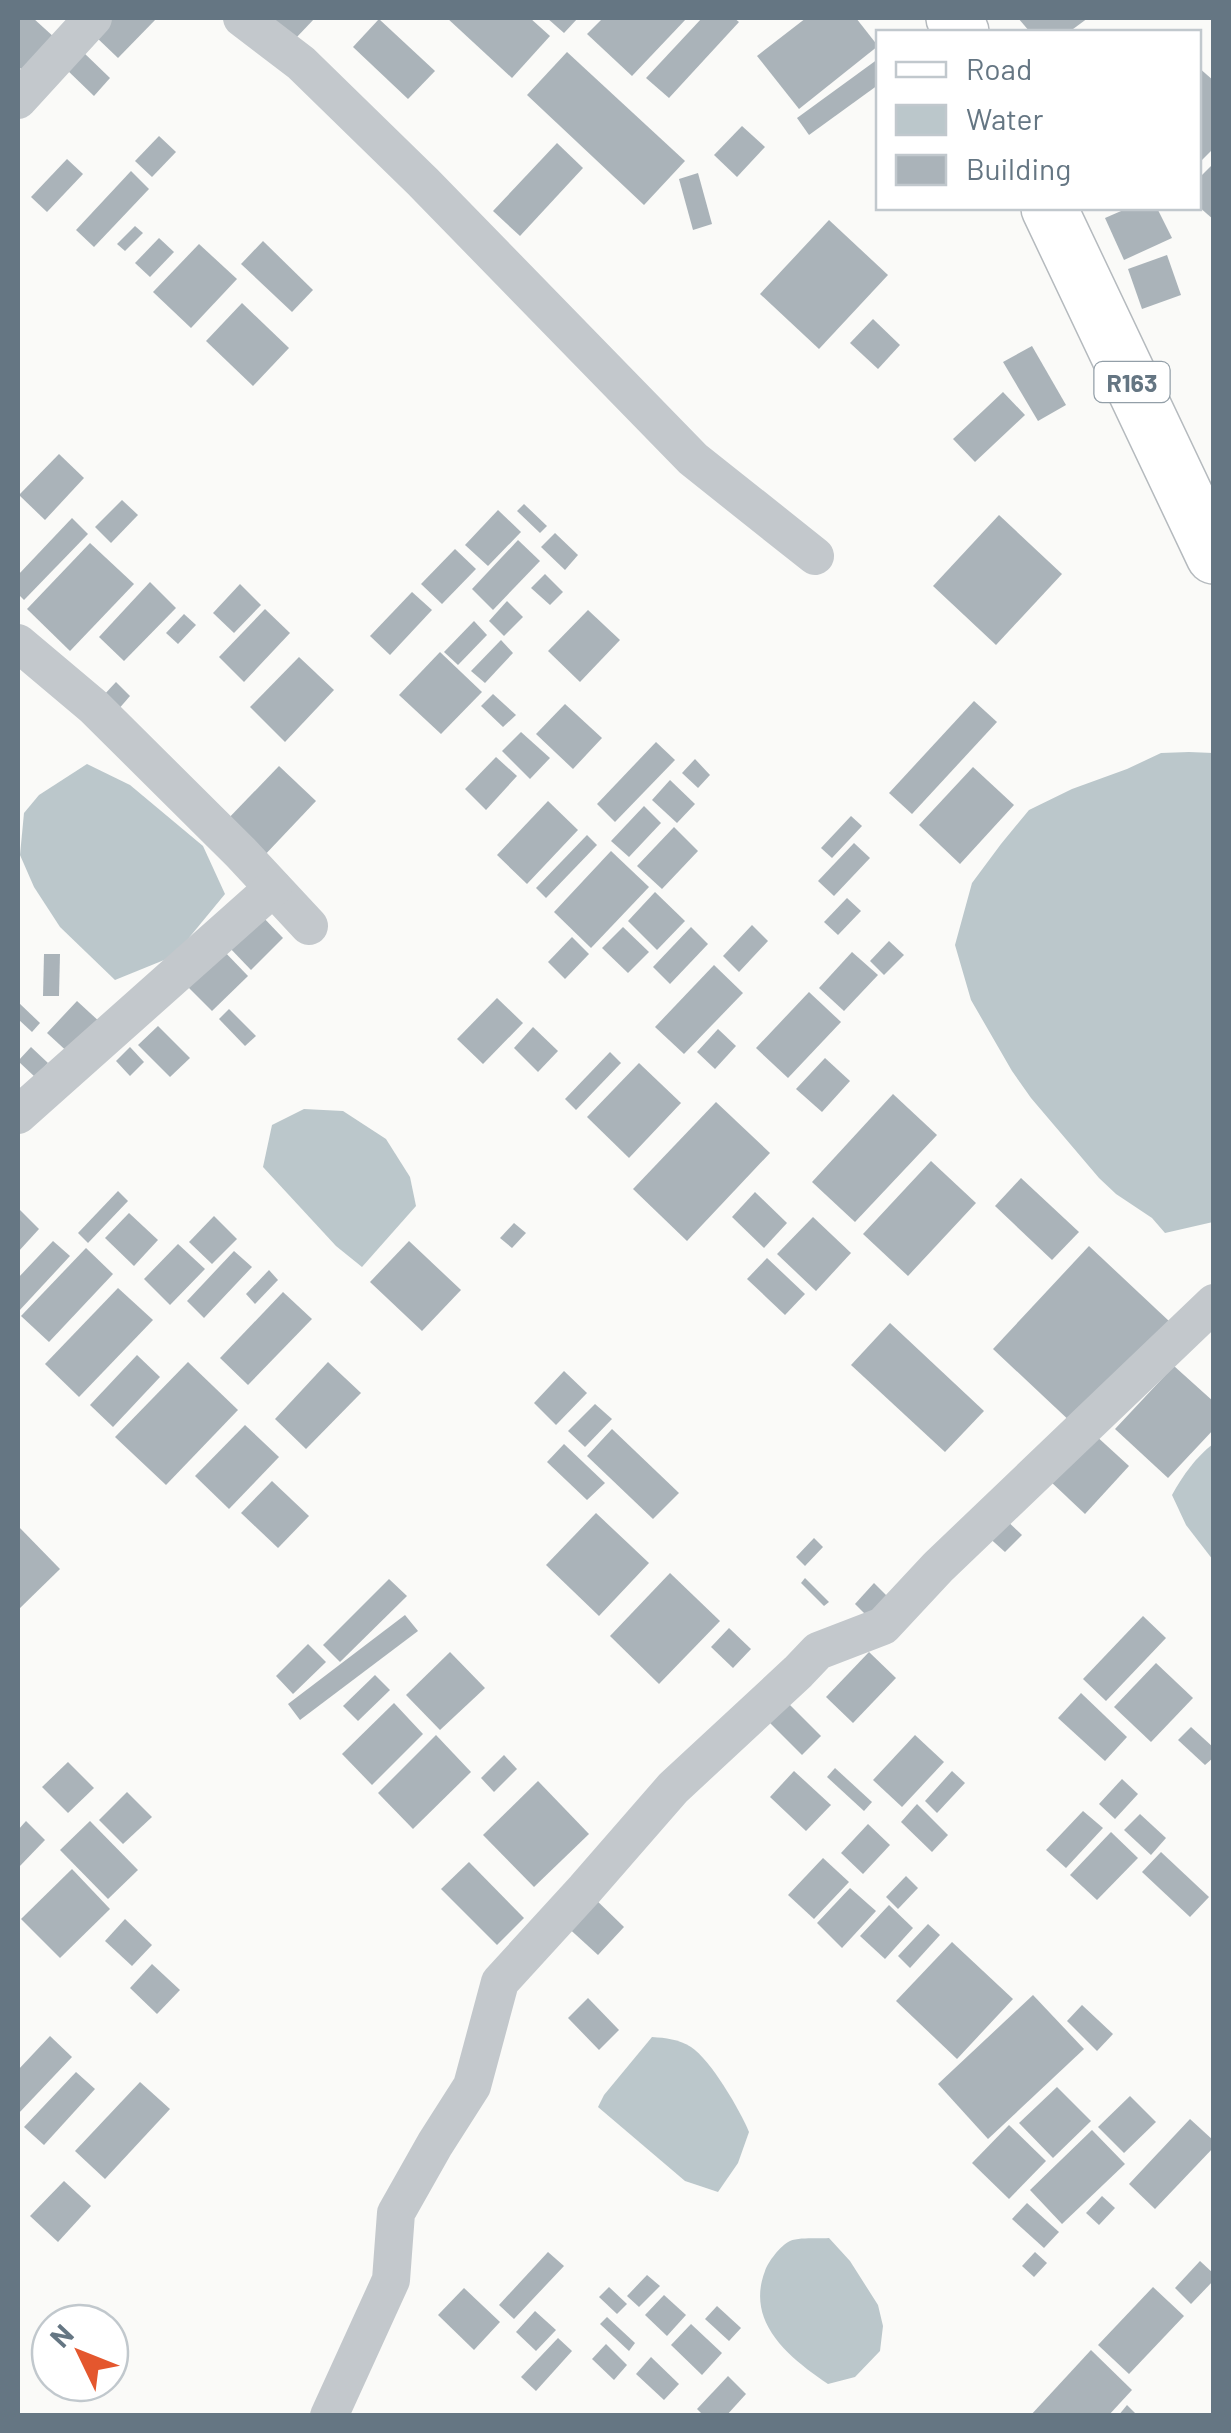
<svg xmlns="http://www.w3.org/2000/svg" width="1231" height="2433" font-family="Barlow,sans-serif">
	<rect width="100%" height="100%" fill="#fafaf8"/>
	<!-- water -->
	<g fill="#bbc7cb">
		<path d="M1189,752l24,1v469l-48,11 -13,-15 -36,-24 -17,-16 -68,-80 -19,-27 -41,-71 -16,-55 17,-62 29,-39 28,-34 43,-21 55,-20 34,-16z"/>
		<path d="M87,764l43,21 73,61 22,48 -51,62 -59,24 -55,-53 -26,-40 -14,-32 4,-42 15,-18z"/>
		<path d="M304,1109l39,2 43,28 24,38 6,29 -54,61 -26,-21 -73,-79 9,-42z"/>
		<path d="M1213,1444v116l-27,-35 -14,-30c11,-20 24,-38 41,-51z"/>
		<path d="M652,2037c14,1 26,2 39,10 19,12 49,63 58,85l-11,31 -20,29 -33,-11 -87,-74 6,-12z"/>
		<path d="M829,2238l21,23 28,44 5,21 -3,25 -25,26 -27,7c-38,-26 -83,-61 -63,-113 3,-9 15,-25 25,-30 9,-4 28,-2 39,-3z"/>
	</g>
	<!-- building -->
	<g fill="#aab3b9">
		<path d="M18,18h15l22,20 -32,33 -5,-5z"/>
		<path d="M113,18h44l-39,40 -23,-22z"/>
		<path d="M272,18h43l-20,21z"/>
		<path d="M447,18h83l20,18 -38,42z"/>
		<path d="M547,18h31l-14,15z"/>
		<path d="M603,18h84l-55,58 -45,-42z"/>
		<path d="M702,18h32l5,4 -70,76 -23,-20z"/>
		<path d="M806,18h50l22,28 -79,63 -42,-53z"/>
		<path d="M1018,18h70l-19,14h-39z"/>
		<path d="M379,19l56,52 -27,28 -55,-52z"/>
		<path d="M82,51l28,27 -16,18 -29,-28z"/>
		<path d="M567,52l118,109 -41,44 -117,-110z"/>
		<path d="M878,59v26l-69,50 -12,-17z"/>
		<path d="M1198,67l16,14v67l-16,16z"/>
		<path d="M742,126l23,21 -28,30 -23,-22z"/>
		<path d="M159,136l17,16 -24,25 -17,-16z"/>
		<path d="M557,143l26,25 -63,68 -27,-25z"/>
		<path d="M67,159l16,15 -36,38 -16,-15z"/>
		<path d="M1214,163v57l-16,-14v-27z"/>
		<path d="M131,171l18,18 -55,58 -18,-17z"/>
		<path d="M698,173l14,51 -19,6 -14,-51z"/>
		<path d="M1128,208h29l15,30 -48,22 -19,-42z"/>
		<path d="M829,220l59,55 -69,74 -59,-55z"/>
		<path d="M135,226l8,7 -18,18 -8,-7z"/>
		<path d="M159,238l15,14 -24,25 -15,-14z"/>
		<path d="M263,241l50,49 -21,22 -51,-48z"/>
		<path d="M199,244l38,35 -46,49 -38,-36z"/>
		<path d="M1167,255l14,40 -39,14 -14,-40z"/>
		<path d="M242,303l47,45 -36,38 -47,-45z"/>
		<path d="M873,319l27,26 -22,24 -28,-26z"/>
		<path d="M1032,346l34,59 -28,16 -35,-59z"/>
		<path d="M1003,392l22,23 -50,47 -22,-23z"/>
		<path d="M59,454l25,24 -39,42 -26,-25z"/>
		<path d="M122,500l16,15 -27,28 -16,-16z"/>
		<path d="M524,504l23,22 -7,7 -23,-22z"/>
		<path d="M498,510l23,22 -33,34 -23,-21z"/>
		<path d="M999,515l63,59 -66,71 -63,-59z"/>
		<path d="M72,518l16,16 -64,66 -6,-6v-19z"/>
		<path d="M555,533l23,22 -13,15 -24,-23z"/>
		<path d="M518,540l22,21 -47,49 -21,-21z"/>
		<path d="M90,543l44,41 -64,67 -43,-42z"/>
		<path d="M455,549l21,20 -34,35 -21,-20z"/>
		<path d="M545,574l18,18 -13,13 -19,-17z"/>
		<path d="M150,582l26,26 -52,53 -25,-24z"/>
		<path d="M240,584l21,21 -27,28 -21,-20z"/>
		<path d="M412,592l20,18 -42,45 -20,-19z"/>
		<path d="M507,601l16,16 -19,19 -15,-15z"/>
		<path d="M265,609l25,24 -46,49 -25,-25z"/>
		<path d="M588,610l32,30 -40,42 -32,-31z"/>
		<path d="M184,614l12,11 -18,19 -12,-11z"/>
		<path d="M474,621l13,14 -29,30 -14,-13z"/>
		<path d="M501,640l12,13 -28,30 -14,-12z"/>
		<path d="M440,652l42,40 -41,42 -42,-39z"/>
		<path d="M299,657l35,33 -49,52 -35,-35z"/>
		<path d="M116,682l14,14 -13,15 -15,-14z"/>
		<path d="M493,694l23,21 -13,12 -22,-21z"/>
		<path d="M974,701l23,21 -85,92 -23,-21z"/>
		<path d="M565,704l37,34 -29,31 -37,-35z"/>
		<path d="M521,732l29,26 -20,21 -28,-28z"/>
		<path d="M656,742l19,18 -60,62 -18,-18z"/>
		<path d="M496,757l21,19 -31,34 -21,-21z"/>
		<path d="M695,759l15,16 -12,13 -16,-15z"/>
		<path d="M279,766l37,35 -55,58 -38,-35z"/>
		<path d="M973,767l41,38 -54,59 -41,-39z"/>
		<path d="M670,780l25,24 -18,19 -25,-23z"/>
		<path d="M548,801l30,29 -51,54 -30,-29z"/>
		<path d="M644,806l17,17 -32,34 -18,-16z"/>
		<path d="M851,816l11,10 -30,32 -11,-10z"/>
		<path d="M674,827l24,24 -36,38 -25,-23z"/>
		<path d="M587,835l10,10 -51,53 -10,-10z"/>
		<path d="M854,843l16,15 -36,38 -16,-15z"/>
		<path d="M611,851l38,36 -58,61 -37,-36z"/>
		<path d="M655,892l30,29 -28,29 -29,-29z"/>
		<path d="M847,898l14,13 -23,24 -14,-13z"/>
		<path d="M260,914l23,24 -32,32 -24,-25z"/>
		<path d="M752,925l16,16 -29,31 -16,-16z"/>
		<path d="M623,927l26,25 -21,21 -26,-25z"/>
		<path d="M691,927l17,17 -38,40 -17,-17z"/>
		<path d="M572,937l17,17 -24,25 -17,-17z"/>
		<path d="M889,941l15,14 -20,20 -14,-14z"/>
		<path d="M221,948l27,28 -36,35 -27,-27z"/>
		<path d="M852,952l26,23 -34,36 -25,-23z"/>
		<path d="M44,954h16l-1,42h-16z"/>
		<path d="M714,965l29,28 -59,61 -29,-27z"/>
		<path d="M809,992l32,30 -53,56 -32,-30z"/>
		<path d="M497,998l26,25 -40,41 -26,-25z"/>
		<path d="M77,1001l25,23 -30,32 -25,-23z"/>
		<path d="M18,1002l22,21 -8,9 -14,-13z"/>
		<path d="M229,1009l27,27 -11,10 -26,-27z"/>
		<path d="M158,1026l32,32 -20,19 -32,-32z"/>
		<path d="M533,1027l25,24 -20,21 -24,-24z"/>
		<path d="M718,1029l18,17 -21,23 -18,-17z"/>
		<path d="M31,1047l17,16 -13,14 -17,-16z"/>
		<path d="M130,1047l14,15 -14,14 -14,-15z"/>
		<path d="M610,1052l11,11 -45,47 -11,-11z"/>
		<path d="M825,1058l25,23 -28,31 -26,-23z"/>
		<path d="M639,1063l42,40 -52,55 -42,-41z"/>
		<path d="M893,1094l44,41 -82,87 -43,-40z"/>
		<path d="M716,1102l54,51 -83,88 -54,-52z"/>
		<path d="M931,1161l45,42 -68,73 -45,-42z"/>
		<path d="M1021,1178l58,54 -27,28 -57,-54z"/>
		<path d="M118,1191l10,10 -40,42 -10,-10z"/>
		<path d="M755,1192l32,31 -23,25 -32,-31z"/>
		<path d="M18,1208l21,21 -21,23z"/>
		<path d="M129,1213l29,27 -24,26 -29,-28z"/>
		<path d="M214,1216l23,23 -25,25 -23,-22z"/>
		<path d="M813,1217l38,36 -35,38 -39,-37z"/>
		<path d="M514,1223l12,10 -14,15 -12,-10z"/>
		<path d="M53,1241l17,15 -52,56v-34z"/>
		<path d="M409,1241l52,49 -39,41 -52,-49z"/>
		<path d="M178,1244l27,25 -35,36 -26,-26z"/>
		<path d="M1089,1246l81,76 -96,103 -81,-76z"/>
		<path d="M86,1248l27,26 -64,68 -28,-26z"/>
		<path d="M234,1251l18,16 -48,51 -17,-17z"/>
		<path d="M767,1258l38,36 -20,21 -38,-36z"/>
		<path d="M269,1270l9,10 -23,24 -9,-10z"/>
		<path d="M118,1288l35,32 -74,77 -34,-33z"/>
		<path d="M283,1292l29,27 -64,66 -28,-27z"/>
		<path d="M890,1323l94,88 -39,41 -94,-87z"/>
		<path d="M137,1355l23,22 -47,50 -23,-22z"/>
		<path d="M188,1362l50,48 -72,75 -51,-48z"/>
		<path d="M328,1362l33,31 -55,56 -31,-30z"/>
		<path d="M1174,1366l40,36v27l-46,49 -53,-49z"/>
		<path d="M564,1371l23,22 -31,32 -22,-22z"/>
		<path d="M595,1404l17,15 -27,28 -17,-16z"/>
		<path d="M245,1425l34,32 -50,52 -34,-33z"/>
		<path d="M612,1429l67,64 -26,26 -66,-63z"/>
		<path d="M1094,1434l35,32 -44,48 -35,-33z"/>
		<path d="M564,1444l41,39 -18,17 -40,-38z"/>
		<path d="M272,1481l37,35 -31,32 -37,-35z"/>
		<path d="M596,1513l53,50 -50,53 -53,-51z"/>
		<path d="M1002,1516l20,19 -17,17 -20,-18z"/>
		<path d="M18,1526l42,43 -42,41z"/>
		<path d="M814,1538l9,9 -18,19 -9,-9z"/>
		<path d="M670,1573l50,48 -61,63 -49,-48z"/>
		<path d="M805,1578l24,24 -5,4 -23,-23z"/>
		<path d="M389,1579l18,17 -67,66 -17,-17z"/>
		<path d="M874,1583l21,21 -20,20 -20,-20z"/>
		<path d="M405,1615l13,16 -118,89 -12,-16z"/>
		<path d="M1143,1616l23,22 -60,63 -23,-22z"/>
		<path d="M729,1628l22,21 -18,19 -22,-21z"/>
		<path d="M308,1644l18,18 -33,32 -17,-18z"/>
		<path d="M450,1652l35,36 -45,42 -34,-35z"/>
		<path d="M869,1652l27,26 -43,45 -27,-26z"/>
		<path d="M1156,1663l37,35 -42,44 -37,-35z"/>
		<path d="M375,1675l15,15 -32,31 -15,-15z"/>
		<path d="M1081,1693l46,44 -22,24 -47,-43z"/>
		<path d="M394,1703l29,31 -51,51 -30,-31z"/>
		<path d="M789,1704l32,32 -19,19 -32,-32z"/>
		<path d="M1191,1727l23,21v9l-9,8 -27,-25z"/>
		<path d="M436,1735l35,37 -58,57 -35,-36z"/>
		<path d="M915,1735l29,27 -42,45 -29,-27z"/>
		<path d="M504,1755l13,14 -23,23 -13,-14z"/>
		<path d="M68,1762l26,26 -26,25 -26,-26z"/>
		<path d="M835,1768l37,34 -8,9 -37,-34z"/>
		<path d="M794,1771l37,34 -25,26 -36,-34z"/>
		<path d="M952,1771l13,12 -28,30 -12,-12z"/>
		<path d="M1122,1779l16,15 -23,25 -16,-15z"/>
		<path d="M538,1781l51,53 -55,53 -51,-52z"/>
		<path d="M127,1792l25,25 -29,27 -24,-24z"/>
		<path d="M917,1804l31,31 -16,17 -31,-30z"/>
		<path d="M1083,1811l20,17 -37,40 -20,-18z"/>
		<path d="M1140,1814l26,24 -15,17 -27,-25z"/>
		<path d="M26,1821l19,19 -27,28v-38z"/>
		<path d="M90,1821l48,49 -30,29 -48,-49z"/>
		<path d="M868,1824l22,21 -27,29 -22,-21z"/>
		<path d="M1111,1832l27,26 -41,42 -27,-25z"/>
		<path d="M1161,1852l48,45 -19,20 -48,-45z"/>
		<path d="M823,1858l26,24 -35,37 -26,-24z"/>
		<path d="M469,1862l55,56 -27,27 -56,-56z"/>
		<path d="M72,1869l38,40 -50,49 -39,-39z"/>
		<path d="M906,1876l12,12 -20,21 -12,-12z"/>
		<path d="M850,1888l26,23 -34,37 -25,-25z"/>
		<path d="M591,1895l33,32 -26,28 -34,-31z"/>
		<path d="M889,1905l24,23 -28,31 -25,-23z"/>
		<path d="M125,1919l27,26 -20,21 -27,-25z"/>
		<path d="M928,1924l12,11 -30,33 -12,-12z"/>
		<path d="M952,1942l61,57 -56,60 -61,-58z"/>
		<path d="M152,1964l28,26 -23,24 -27,-26z"/>
		<path d="M1033,1995l51,54 -96,90 -50,-55z"/>
		<path d="M588,1998l31,32 -20,20 -31,-32z"/>
		<path d="M1082,2005l31,29 -16,17 -30,-30z"/>
		<path d="M50,2036l22,21 -54,57v-44z"/>
		<path d="M76,2072l19,17 -51,56 -20,-18z"/>
		<path d="M140,2082l30,27 -65,70 -30,-28z"/>
		<path d="M1057,2087l34,34 -38,37 -34,-35z"/>
		<path d="M1130,2096l26,26 -32,31 -26,-26z"/>
		<path d="M1190,2119l24,22v6l-59,62 -26,-25z"/>
		<path d="M1009,2125l37,36 -37,38 -37,-36z"/>
		<path d="M1092,2130l33,34 -63,60 -32,-34z"/>
		<path d="M64,2181l27,25 -33,36 -28,-26z"/>
		<path d="M1102,2196l13,12 -16,17 -13,-12z"/>
		<path d="M1027,2203l32,29 -15,16 -32,-29z"/>
		<path d="M548,2252l16,14 -50,53 -15,-14z"/>
		<path d="M1035,2252l12,11 -13,14 -12,-11z"/>
		<path d="M1200,2261l14,13v6l-23,24 -16,-16z"/>
		<path d="M647,2275l13,11 -21,21 -12,-11z"/>
		<path d="M609,2287l18,17 -10,10 -18,-17z"/>
		<path d="M1153,2287l31,29 -55,58 -31,-29z"/>
		<path d="M464,2288l36,34 -26,28 -36,-35z"/>
		<path d="M664,2295l22,20 -19,21 -22,-21z"/>
		<path d="M717,2306l24,22 -12,13 -24,-22z"/>
		<path d="M535,2311l21,19 -20,21 -20,-19z"/>
		<path d="M607,2317l28,26 -6,8 -29,-27z"/>
		<path d="M691,2324l31,29 -20,22 -31,-30z"/>
		<path d="M558,2338l14,13 -36,40 -15,-14z"/>
		<path d="M606,2344l21,21 -13,15 -22,-21z"/>
		<path d="M1091,2350l41,40 -24,26h-78z"/>
		<path d="M651,2357l28,27 -15,16 -28,-26z"/>
		<path d="M728,2376l18,18 -20,22h-22l-7,-7z"/>
		<path d="M1127,2405l11,11h-20z"/>
	</g>
	<g fill="none" stroke-linecap="round" stroke-linejoin="round">
		<!-- primary casing -->
		<g stroke="#b5babe" stroke-width="58">
			<g id="primary">
				<path d="M954,18l7,14"/>
				<path d="M1049,208l165,348"/>
			</g>
		</g>
		<!-- street -->
		<g stroke="#c3c8cc" stroke-width="38">
			<path d="M242,18l59,45 122,119 270,277 122,97"/>
			<path d="M18,100l75,-82"/>
			<path d="M18,643l76,64 147,146 68,73"/>
			<path d="M18,1115l255,-227"/>
			<path d="M329,2416l62,-136 5,-67 39,-69 37,-58 28,-104 85,-93 88,-101 125,-116 20,-21 65,-25 55,-59 276,-264"/>
		</g>
		<!-- primary -->
		<use href="#primary" stroke="#fff" stroke-width="55"/>
	</g>
	<g text-anchor="middle" dominant-baseline="central" stroke-width="10" stroke-linejoin="round" paint-order="stroke">
		<!-- shield labels -->
		<rect fill="#fff" stroke="#939fa8" stroke-width="2.5" x="1094.5" y="362" width="75" height="40" rx="8"/>
		<g font-size="25" font-weight="bold" fill="#657683">
			<text x="1132" y="382">R163</text>
		</g>
	</g>
	<!-- border -->
	<rect width="1231" height="2433" fill="none" stroke="#657683" stroke-width="40"/>
	<!-- legend -->
	<rect x="876" y="30" width="325" height="180" fill="#ffffff" stroke="#c1c8cd" stroke-width="2.5"/>
	<rect x="896" y="62" width="50" height="15" fill="#ffffff" stroke="#c1c8cd" stroke-width="2.5"/>
	<text x="966" y="80" font-size="30" fill="#657683">Road</text>
	<rect x="896" y="105" width="50" height="30" fill="#bbc7cb" stroke="#c1c8cd" stroke-width="2.5"/>
	<text x="966" y="130" font-size="30" fill="#657683">Water</text>
	<rect x="896" y="155" width="50" height="30" fill="#aab3b9" stroke="#c1c8cd" stroke-width="2.5"/>
	<text x="966" y="180" font-size="30" fill="#657683">Building</text>
	<!-- north arrow -->
	<g transform="translate(80 2353) rotate(313)"><circle r="48" fill="#ffffff" stroke="#c1c8cd" stroke-width="2.5"/>
	<path d="M0-8L18 38L0 25L-18 38Z" fill="#e4572e"/>
	<text y="-15" font-size="28" font-weight="bold" text-anchor="middle" fill="#657683">N</text>
	</g>
</svg>
